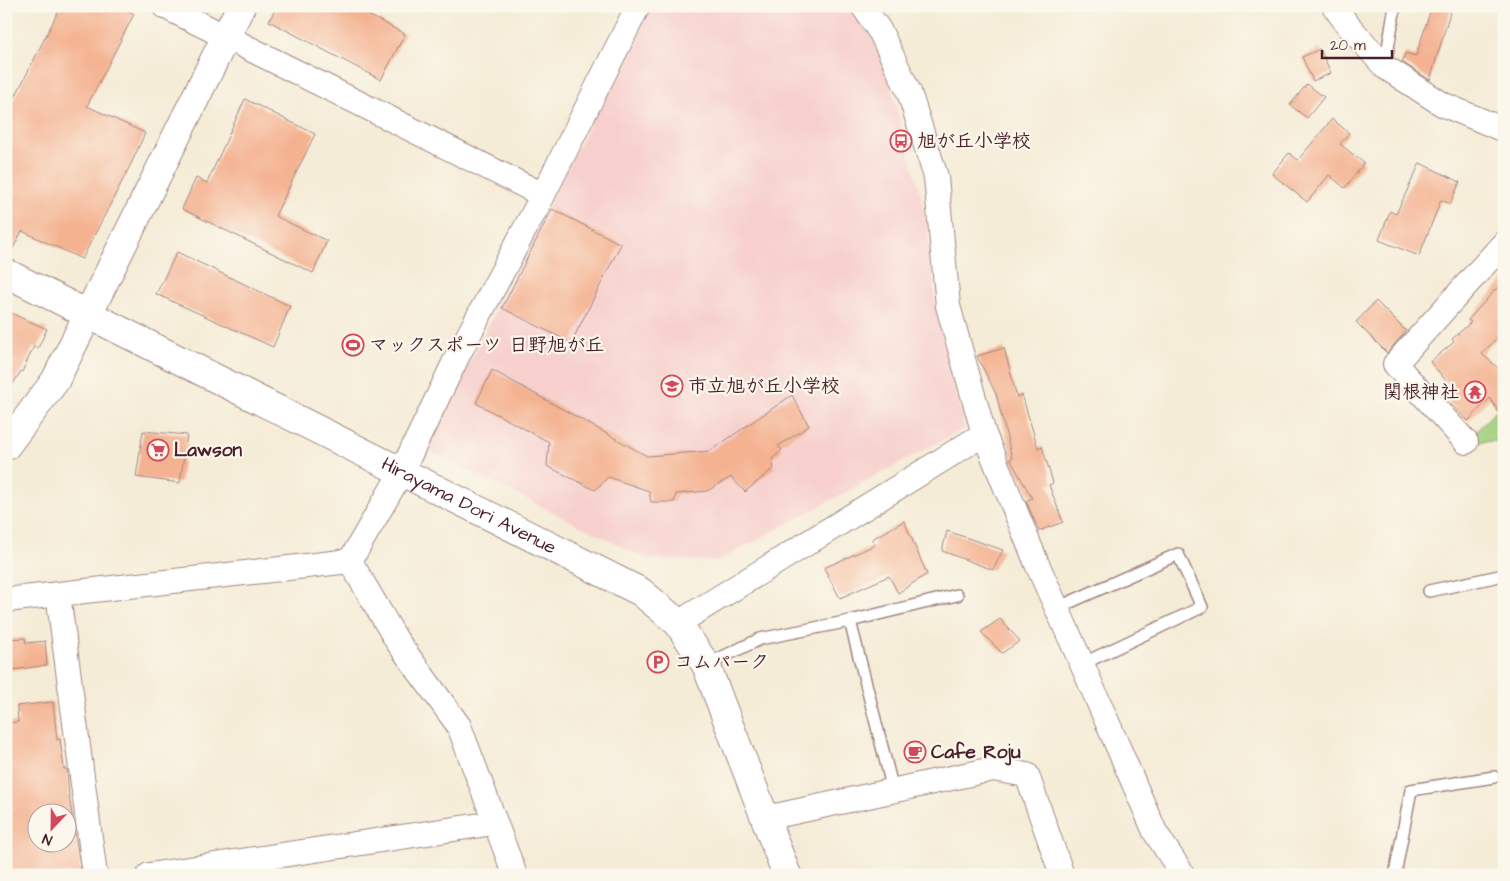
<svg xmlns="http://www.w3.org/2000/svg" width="1510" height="881" font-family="'Architects Daughter','Klee One',sans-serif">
	<rect width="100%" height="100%" fill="#fbf7ec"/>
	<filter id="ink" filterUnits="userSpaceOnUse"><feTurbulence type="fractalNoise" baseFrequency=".02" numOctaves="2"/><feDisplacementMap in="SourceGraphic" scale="10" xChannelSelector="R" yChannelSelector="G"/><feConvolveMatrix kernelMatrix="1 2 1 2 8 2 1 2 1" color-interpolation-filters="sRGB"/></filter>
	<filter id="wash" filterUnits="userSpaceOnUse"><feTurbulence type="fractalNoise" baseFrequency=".0096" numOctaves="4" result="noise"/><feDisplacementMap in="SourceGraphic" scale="20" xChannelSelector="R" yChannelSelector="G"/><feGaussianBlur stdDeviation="1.12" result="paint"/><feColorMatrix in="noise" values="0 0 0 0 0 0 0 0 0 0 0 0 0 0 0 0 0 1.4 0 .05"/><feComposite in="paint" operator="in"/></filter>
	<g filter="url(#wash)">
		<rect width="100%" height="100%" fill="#f5ecd7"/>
		<!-- built -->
		<path fill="#f7d0cd" d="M649,6h131l14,2 10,-2h40l9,4 27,39 38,135 11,52 6,68 30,124 -247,133 -71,-2 -215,-107 -2,-10z"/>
		<!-- park -->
		<path fill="#a2d180" stroke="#767856" d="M1504,402v39l-38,1z"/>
		<g id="blocks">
			<!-- building -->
			<g fill="#f4b291" fill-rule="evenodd">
				<path d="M61,6h58l15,8 -47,92 58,27 -15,33 -48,93 -60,-28 -14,27h-2v-143z"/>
				<path d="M277,6h74l54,28 -24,46 -112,-59z"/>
				<path d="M1432,6h20l-22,74 -28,-18 3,-9 11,3z"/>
				<path d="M1320,49l11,24 -18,8 -11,-24z"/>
				<path d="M1307,84l17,13 -17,21 -17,-13z"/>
				<path d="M245,99l70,35 -40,82 52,25 -14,32 -131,-64 14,-31 11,5z"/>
				<path d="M1332,119l17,14 -9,11 24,19 -19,25 -16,-13 -22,27 -35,-28 17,-21 9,7z"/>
				<path d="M1420,163l40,19 -10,22 -9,-4 -22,56 -40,-16 11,-29 6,3z"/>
				<path d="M552,209l69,35 -50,99 -69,-35z"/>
				<path d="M177,252l113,54 -17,41 -117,-53z"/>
				<path d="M1504,280v50l-22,24 22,19v48l-14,-23 -22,23 -22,-21 9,-9 -25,-29 24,-20 -2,-3 19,-17 -3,-2z"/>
				<path d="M1376,301l30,30 -19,22 -31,-31z"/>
				<path d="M6,311l41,18 -9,19 -4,-2 -12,26 -1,-1 -15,24z"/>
				<path d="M1004,348l13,49 5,-2 16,53 4,-2 11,37 -4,2 14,37 -24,9 -13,-30 6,-3 -22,-39 2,-1 -16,-64 -19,-38z"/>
				<path d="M492,370l155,86 63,-5 82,-56 17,31 -31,20 4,4 -10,9 2,9 -29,24 -14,-15 -24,14 -31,3 -2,8h-23l-2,-11 -41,-14 -13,13 -48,-24 2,-24 -73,-39z"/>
				<path d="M143,431l44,4 -7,48 -44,-6z"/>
				<path d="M904,521l23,53 -29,19 -9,-17 -49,22 -16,-30 51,-23 -3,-6z"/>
				<path d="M947,531l56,19 -10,20 -51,-19z"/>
				<path d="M1000,619l20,22 -18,12 -21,-21z"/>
				<path d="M25,638l1,5 19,-2 2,24 -41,6v-32z"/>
				<path d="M53,702l4,38 3,-1 4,30h3l2,27 12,76 -16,3h-59v-63l7,-1 -7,-59v-29l12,-1 -1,-16zM38,814h30v30h-30z"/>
			</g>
		</g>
	</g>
	<g filter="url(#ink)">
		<use href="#blocks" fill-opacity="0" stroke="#a08681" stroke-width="1"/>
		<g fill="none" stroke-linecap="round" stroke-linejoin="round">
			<!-- service casing -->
			<g stroke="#a08681" stroke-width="14">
				<g id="service">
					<path d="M1385,66l10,-60"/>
					<path d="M1429,591l75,-16"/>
					<path d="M1057,608l121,-54 24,53 -120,57"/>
					<path d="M850,621l43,169"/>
					<path d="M706,665l54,-26 90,-18 107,-26"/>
					<path d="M1397,875l-1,-6 15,-79 83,-13"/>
				</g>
			</g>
			<!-- minor casing -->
			<g stroke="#a08681" stroke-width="26">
				<g id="minor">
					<path d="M164,6l379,189"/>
					<path d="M863,6l18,27 28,59 27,85 12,129 36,128 53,130 45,100 73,168 28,43"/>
					<path d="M1334,6l13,18 38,43 57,37 62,26"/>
					<path d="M1466,442l-71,-78 109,-121"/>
					<path d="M58,594l37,281"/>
					<path d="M6,600l344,-39"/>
					<path d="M678,623l306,-189"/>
					<path d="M766,818l227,-49 34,6 35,100"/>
					<path d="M149,875l345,-52"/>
					<path d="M515,875l-56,-149 -62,-85 -47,-80 51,-88 58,-120 84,-158 95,-189"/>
				</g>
			</g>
			<!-- tertiary casing -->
			<g stroke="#a08681" stroke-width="30">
				<path id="tertiary" d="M6,446l49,-65 186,-375"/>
			</g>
			<!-- secondary casing -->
			<g stroke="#a08681" stroke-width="30">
				<g id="secondary">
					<path id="s1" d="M6,273l635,319 37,31 28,42 81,210"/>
				</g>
			</g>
			<!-- service -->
			<use href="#service" stroke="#fff" stroke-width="11"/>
			<!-- minor -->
			<use href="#minor" stroke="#fff" stroke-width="24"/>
			<!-- tertiary -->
			<use href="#tertiary" stroke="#fff" stroke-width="28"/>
			<!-- secondary -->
			<use href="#secondary" stroke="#fff" stroke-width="28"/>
		</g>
	</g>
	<!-- icons -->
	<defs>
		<g id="bus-ring" transform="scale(1.125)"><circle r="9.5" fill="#fbf7ec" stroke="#d1495b" stroke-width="1.5"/><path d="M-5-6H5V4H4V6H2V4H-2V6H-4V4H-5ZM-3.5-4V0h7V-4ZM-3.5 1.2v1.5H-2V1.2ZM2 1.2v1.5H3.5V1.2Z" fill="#d1495b"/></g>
		<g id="stadium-ring" transform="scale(1.125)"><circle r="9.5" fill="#fbf7ec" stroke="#d1495b" stroke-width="1.5"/><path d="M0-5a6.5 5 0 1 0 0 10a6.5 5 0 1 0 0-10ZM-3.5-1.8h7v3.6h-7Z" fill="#d1495b"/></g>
		<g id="school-ring" transform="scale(1.125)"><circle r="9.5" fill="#fbf7ec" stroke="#d1495b" stroke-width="1.5"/><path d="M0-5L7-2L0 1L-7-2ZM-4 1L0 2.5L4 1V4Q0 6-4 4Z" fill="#d1495b"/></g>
		<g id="temple-ring" transform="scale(1.125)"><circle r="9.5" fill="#fbf7ec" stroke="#d1495b" stroke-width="1.5"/><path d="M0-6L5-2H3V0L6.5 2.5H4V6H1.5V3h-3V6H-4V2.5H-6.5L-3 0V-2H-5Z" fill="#d1495b"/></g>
		<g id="supermarket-ring" transform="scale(1.125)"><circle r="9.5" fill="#fbf7ec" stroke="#d1495b" stroke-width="1.5"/><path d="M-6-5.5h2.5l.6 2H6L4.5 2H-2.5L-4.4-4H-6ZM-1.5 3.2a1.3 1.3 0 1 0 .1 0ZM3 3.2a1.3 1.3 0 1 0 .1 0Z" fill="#d1495b"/></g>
		<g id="parking-ring" transform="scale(1.125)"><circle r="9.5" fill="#fbf7ec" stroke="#d1495b" stroke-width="1.5"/><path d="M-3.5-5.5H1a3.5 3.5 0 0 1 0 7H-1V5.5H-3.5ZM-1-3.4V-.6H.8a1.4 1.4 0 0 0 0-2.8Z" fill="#d1495b"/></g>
		<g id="cafe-ring" transform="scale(1.125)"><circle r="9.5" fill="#fbf7ec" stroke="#d1495b" stroke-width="1.5"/><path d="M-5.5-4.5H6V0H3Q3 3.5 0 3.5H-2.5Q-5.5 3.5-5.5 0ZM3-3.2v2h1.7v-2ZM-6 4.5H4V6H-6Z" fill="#d1495b"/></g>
	</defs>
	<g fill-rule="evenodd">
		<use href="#bus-ring" x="901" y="141"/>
		<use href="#stadium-ring" x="353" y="345"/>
		<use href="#school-ring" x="672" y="386"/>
		<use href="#temple-ring" x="1475" y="392"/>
		<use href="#supermarket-ring" x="158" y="450"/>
		<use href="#parking-ring" x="658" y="662"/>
		<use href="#cafe-ring" x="915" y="752"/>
	</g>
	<g text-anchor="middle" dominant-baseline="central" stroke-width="4.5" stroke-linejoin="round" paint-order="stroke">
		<!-- poi labels -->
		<g font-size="19" font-weight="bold" fill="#4a1f2b" stroke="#fbf7ec" text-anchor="start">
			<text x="917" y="141">旭が丘小学校</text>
			<text x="369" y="345">マックスポーツ 日野旭が丘</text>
			<text x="688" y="386">市立旭が丘小学校</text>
			<text x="1459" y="392" text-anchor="end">関根神社</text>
			<text x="174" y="450">Lawson</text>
			<text x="674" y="662">コムパーク</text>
			<text x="931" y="752">Cafe Roju</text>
		</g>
		<!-- street labels -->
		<g font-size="19" fill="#4a1f2b" stroke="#fbf7ec">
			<text stroke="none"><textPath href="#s1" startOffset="518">Hirayama Dori Avenue</textPath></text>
		</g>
	</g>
	<!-- margin -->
	<rect width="1510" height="881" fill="none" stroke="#fbf7ec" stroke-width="25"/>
	<!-- north arrow -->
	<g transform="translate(52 828) rotate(202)"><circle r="24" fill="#fbf7ec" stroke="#b4a19f"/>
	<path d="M0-4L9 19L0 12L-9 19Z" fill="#d1495b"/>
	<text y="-8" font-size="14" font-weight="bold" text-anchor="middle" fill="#4a1f2b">N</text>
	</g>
	<!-- scale -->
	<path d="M1322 50v8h70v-8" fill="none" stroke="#4a1f2b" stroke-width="2.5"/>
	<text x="1330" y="50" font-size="15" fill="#4a1f2b" stroke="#fbf7ec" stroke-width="4" paint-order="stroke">20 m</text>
</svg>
